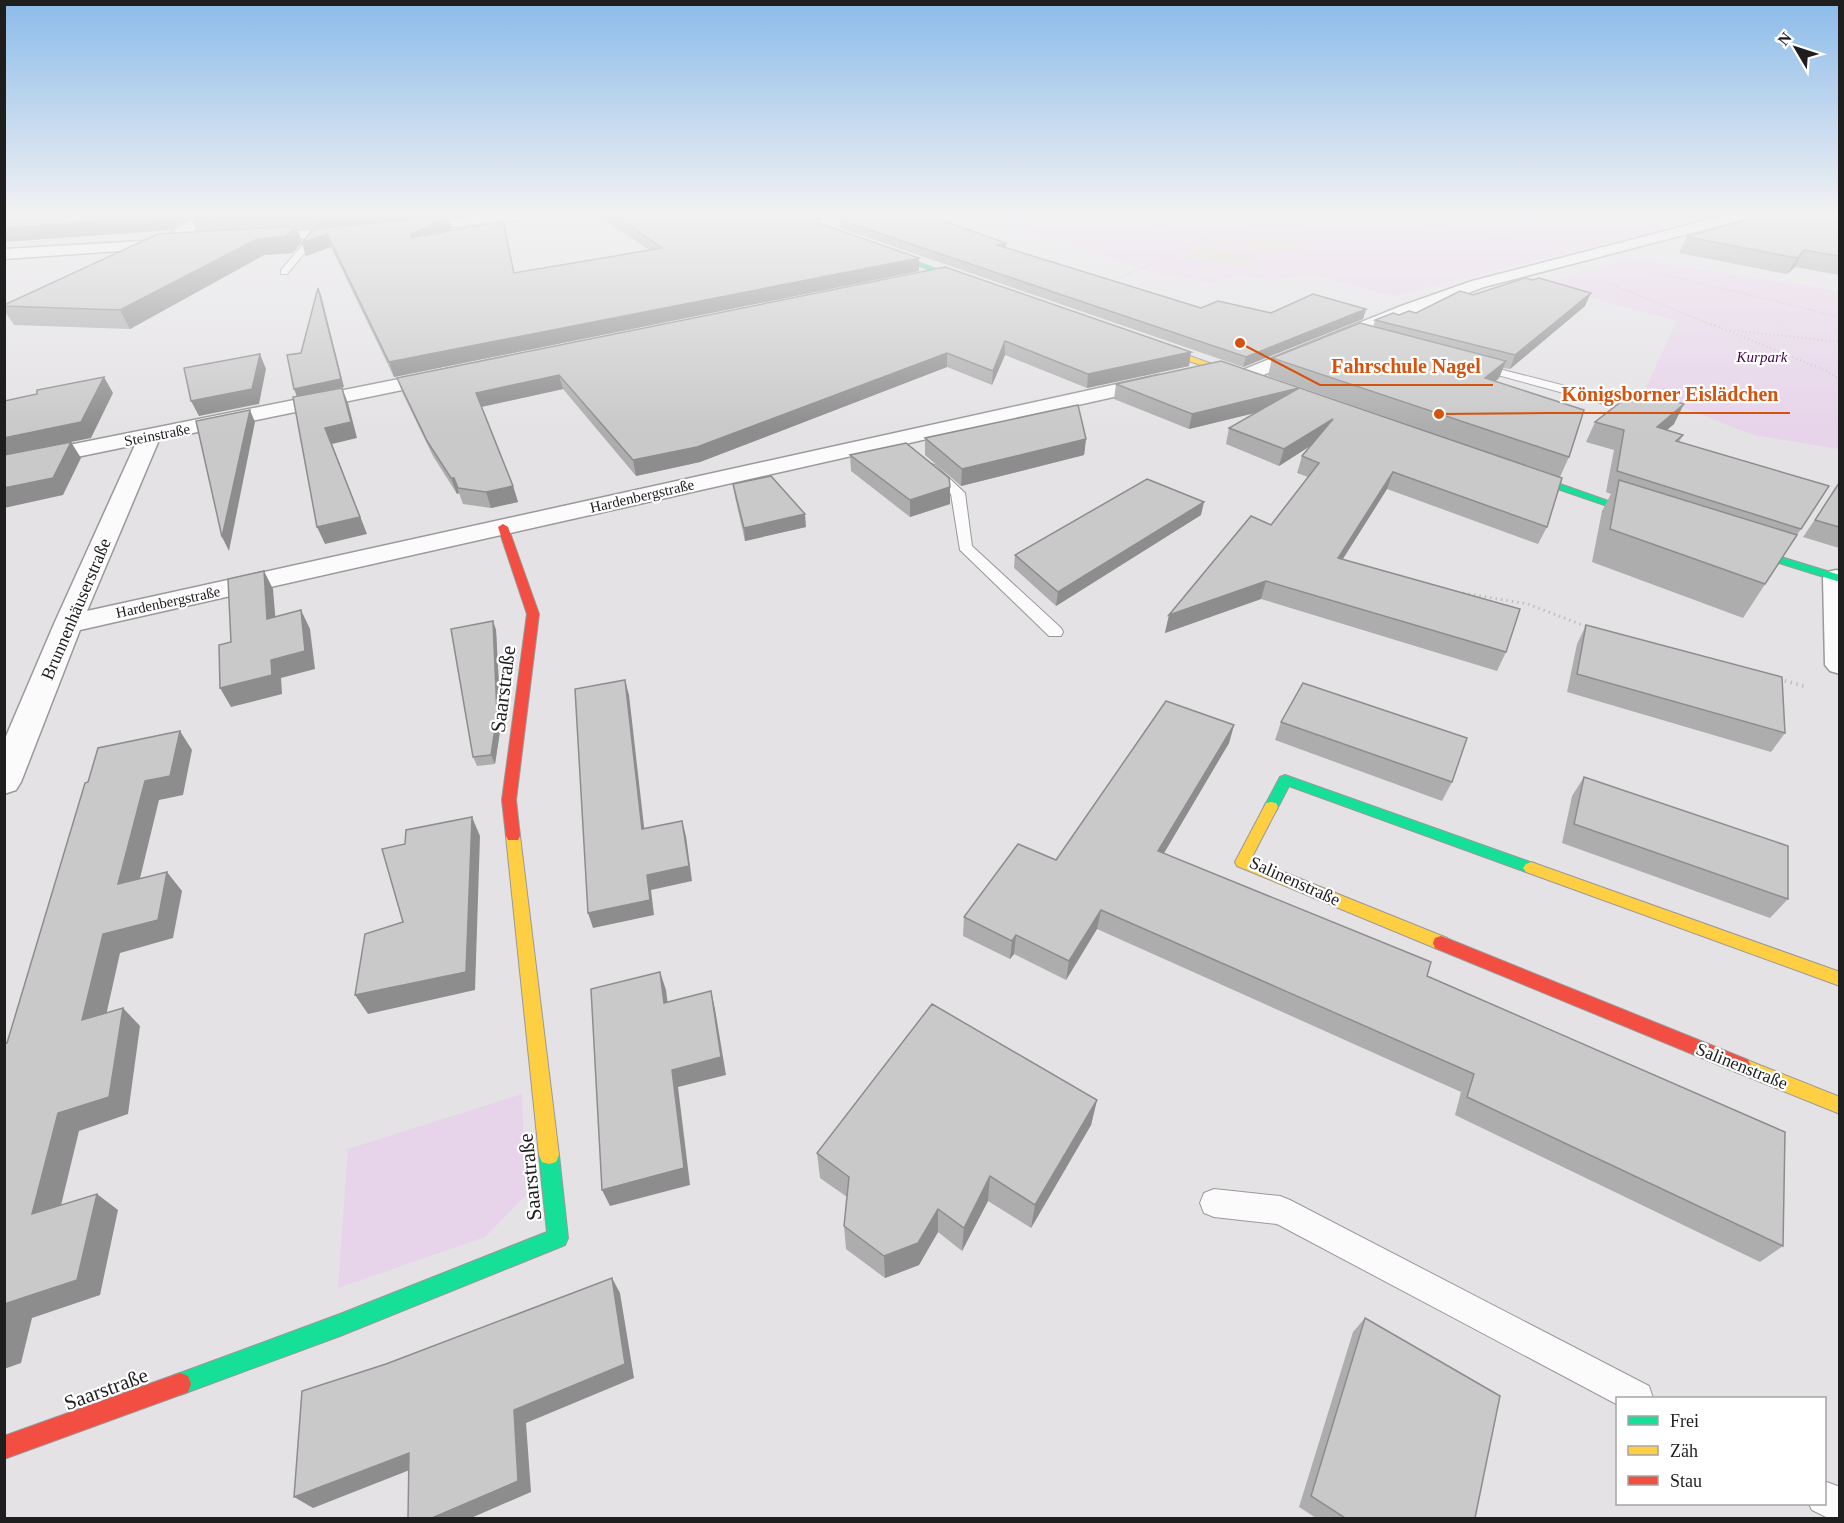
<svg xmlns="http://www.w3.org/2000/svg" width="1844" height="1523" font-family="'Times New Roman',serif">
	<rect width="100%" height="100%" fill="#e4e2e5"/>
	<!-- green -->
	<g fill="#e7d3ea">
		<path d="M981,216h730l-318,80 -85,-22 -35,7 -33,-6 -29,8 -70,-14z"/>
		<path d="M1632,259l207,32v158l-86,-14 -109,-43 33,-71 -136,-37z"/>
		<path d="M522,1094l4,101 -41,42 -147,51 10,-139z"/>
	</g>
	<!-- sand -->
	<g fill="#e3ddca">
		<path d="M1270,236l32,8v6l-24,4 -33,-9 -1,-3 7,-4z"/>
		<path d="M1208,247l44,12v8l-69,-10 16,-9z"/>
	</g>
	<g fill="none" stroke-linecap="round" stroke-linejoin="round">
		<!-- lane casing -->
		<g stroke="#9a989b" stroke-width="2">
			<g id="lane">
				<path d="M313,233l7,2 -33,39h-6v-4z"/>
				<path d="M1476,363l132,34 2,3 -6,4 -132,-36 -2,-2z"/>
				<path d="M930,464l5,1 30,28 7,53 89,82 2,4 -2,4h-12l-89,-86 -9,-56 -26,-23 -2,-3z"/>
				<path d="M1214,1189l66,7 10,4 359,186 4,12h-35v7l-341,-181 -63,-7 -10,-4 -4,-10 4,-10z"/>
				<path d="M1824,1481l16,6v31h-12l-16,-8 -3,-6h15z"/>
			</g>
		</g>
		<!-- street casing -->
		<g stroke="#9a989b" stroke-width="3">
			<g id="street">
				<path d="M197,216h17l-30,22 12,1 2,3 -2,3 -5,1 -187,13v-10l157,-9z"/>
				<path d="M473,216h53l-7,4 -112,11 -7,-4 7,-4z"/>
				<path d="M1723,216h24l-2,3 -261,68 -71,27 -164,67h-14l-3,-4 3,-4 166,-67 71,-25z"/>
				<path d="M353,227l5,1 2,3 -2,3 -103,8 -7,-4 7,-4z"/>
				<path d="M444,370l7,2 3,4 -3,4 -292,60 -72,171 1071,-236 7,2 3,4 -3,4 -7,2 -1078,243 -59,152 -5,8 -12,4v-53l50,-117 81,-179 -131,27v-14z"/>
				<path d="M1836,570l4,1v103l-10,-3 -5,-6 -2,-87 4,-6z"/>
			</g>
		</g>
		<!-- fast casing -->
		<g stroke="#9a989b" stroke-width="2">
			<g id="fast">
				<path d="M874,248h4l103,37 -5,1 -102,-36z"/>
				<path d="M1514,470h6l134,47 -1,2h-8l-131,-45z"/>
				<path d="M1738,544l102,31v7l-106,-33v-4z"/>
				<path d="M1285,775l251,89 3,4 -3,4h-10l-237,-86 -13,25h-10l-2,-4 16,-30z"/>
				<path d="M549,1146l7,2 3,7 9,83 -3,7 -225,91 -160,59 -8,-3 -3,-8 3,-8 168,-62 207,-82 -8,-77 3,-7z"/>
			</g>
		</g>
		<!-- slow casing -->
		<g stroke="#9a989b" stroke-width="2">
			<g id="slow">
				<path d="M1145,342h6l100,36 -7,2 -99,-34z"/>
				<path d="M1271,802l5,1 2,4 -27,52 196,79 2,5 -2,5 -6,2 -6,-2 -198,-82 -2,-4 29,-55 2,-4z"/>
				<path d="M513,831l5,1 2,4 39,319 -3,7 -7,2 -7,-2 -3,-7 -33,-319 2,-4z"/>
				<path d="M1531,862l309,110v14l-314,-114 -3,-4 3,-4z"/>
				<path d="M1742,1058l98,39v17l-104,-42 -3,-6 3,-6z"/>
			</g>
		</g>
		<!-- jam casing -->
		<g stroke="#9a989b" stroke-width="2">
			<g id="jam">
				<path d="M503,524l5,3 31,87 -23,186 4,36 -2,4h-10l-2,-4 -4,-36 25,-186 -29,-87z"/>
				<path d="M1441,936l307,124 3,6 -3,6 -6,2 -6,-2 -301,-124 -2,-5 2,-5z"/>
				<path d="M180,1373l8,3 3,8 -3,8 -184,67v-23z"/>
			</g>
		</g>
		<!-- path-far3 -->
		<g stroke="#c2c1c2" stroke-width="1.5" stroke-dasharray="1 2" stroke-linecap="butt">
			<path d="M823,216l19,7"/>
			<path d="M1117,216l92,20 55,-11 68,4 61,8 39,-11"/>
			<path d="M1389,216l123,25"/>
			<path d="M1654,272l186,45"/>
			<path d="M1109,282l58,-24 41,-22"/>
			<path d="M1608,283l107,43"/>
		</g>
		<!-- path-far2 -->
		<g stroke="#c2c1c2" stroke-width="2" stroke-dasharray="1 3" stroke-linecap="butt">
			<path d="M1711,324l116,47 13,9"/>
			<path d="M1730,330l110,12"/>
		</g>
		<!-- path-far1 -->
		<path stroke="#c2c1c2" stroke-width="3" stroke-dasharray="1.5 4" stroke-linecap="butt" d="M1463,593l65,11 62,24"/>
		<!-- path -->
		<path stroke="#c2c1c2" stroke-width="4" stroke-dasharray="1.5 4.5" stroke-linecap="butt" d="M1779,679l28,8"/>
		<!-- lane -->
		<use href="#lane" fill="#fbfbfb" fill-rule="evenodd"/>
		<!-- street -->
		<use href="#street" fill="#fbfbfb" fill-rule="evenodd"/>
		<!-- fast -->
		<use href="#fast" fill="#16e098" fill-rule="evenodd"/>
		<!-- slow -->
		<use href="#slow" fill="#ffcf43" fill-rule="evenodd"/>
		<!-- jam -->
		<use href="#jam" fill="#f24e42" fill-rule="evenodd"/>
	</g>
	<!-- wall -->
	<g fill="#aeadae">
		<path d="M195,216h258l-4,1 3,12 -6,3 57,-11 11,52 135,-23 -50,-34h199l121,55 -525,106 -63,-130 -25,9 -4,-13 11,-14 -16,1 5,12 -9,11 -29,2 -134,74 -116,-4 -10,-15v-5l194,-73 -5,-10 4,-2z"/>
		<path d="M805,216h18l-1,6z"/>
		<path d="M1839,216v59l-44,-8 -8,7 -108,-21 8,-16z"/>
		<path d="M840,220l166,23v5l195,60 70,5 95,-4 -3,10 -120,48 -403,-139z"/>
		<path d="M945,267l244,99 -102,22 -82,-33 -13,30 -45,-18 -247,95 -64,14 -73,-87 -81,18 31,79 5,16 -27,6 -28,-4 -4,-11 -2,1 -24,-38 -31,-64 -5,-14z"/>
		<path d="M1473,295l112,11 -75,63 -7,-1 -4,10 -4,4 74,75 -9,20 -292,-101 4,-18 101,-31 2,-7 41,-7z"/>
		<path d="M1221,361l326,166 -9,17 -151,-55 -44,70 163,93 -9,19 -236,-72 -96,34 4,-18 102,-90 37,-48 -11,-4 5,-17 8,-10 -31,20 -53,-22 3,-16 26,-15 -66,16 -75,-30 2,-15z"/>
		<path d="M1595,422l79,2 -7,6 16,5 -4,7 150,44 -86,132 -151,-56 10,-51 9,-17 -5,-2 8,-42 -28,-8z"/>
		<path d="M925,438l161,1 -2,16 -123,31 -36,-31z"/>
		<path d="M850,455l100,49 -40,13 -59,-46z"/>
		<path d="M1839,483v65l-36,-11 28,-41z"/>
		<path d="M733,484l73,43 -61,14 -10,-44z"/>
		<path d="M1201,515l-145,91 -42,-38 1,-13z"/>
		<path d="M493,621l3,9 5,95 -6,39 -18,2 -4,-9z"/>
		<path d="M1586,625l199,108 -14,19 -204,-60 10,-48z"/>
		<path d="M1281,722l171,60 -10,19 -167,-61z"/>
		<path d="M1234,725l-5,18 -65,110 263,123 356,270 -23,16 -305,-147 6,-23 -364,-163 -31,51 -52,-26 -4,5 -47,-23 1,-19 92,-57z"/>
		<path d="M1584,777l204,122 -18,19 -208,-75 10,-47z"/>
		<path d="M1097,1100l-6,25 -60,103 -43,-27 -26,50 -24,-19 -19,33 -34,13 -39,-29 -2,-23 3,-29 -27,-19 -3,-25z"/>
		<path d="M1365,1318l110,200h-159l-17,-11 54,-175z"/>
	</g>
	<!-- shaded-wall -->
	<g fill="#8d8d8d">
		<path d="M167,216h26l-21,14 -168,12v-14z"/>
		<path d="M195,216h15l-12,6z"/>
		<path d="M311,216h142l-4,1 3,12 -38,19 -4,-13 -94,-6z"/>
		<path d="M296,226l6,16 -9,11 -29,2 -134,74 -10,-19 137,-71z"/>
		<path d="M327,234l4,13 -25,9 -4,-13z"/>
		<path d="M1006,243v9l-9,-7z"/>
		<path d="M1804,250l-9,17 -8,7 10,-16z"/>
		<path d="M919,258v13l-525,106 -5,-15z"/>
		<path d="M318,288l3,7 23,92 -47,10 -3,-8z"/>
		<path d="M1591,293l-6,13 -75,63 5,-14z"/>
		<path d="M1366,309l-3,10 -120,48 3,-10z"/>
		<path d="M1005,341v14l-13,30 1,-14z"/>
		<path d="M1191,352l-2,14 -102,22 1,-14z"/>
		<path d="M947,353v14l-247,95 -64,14 -3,-16z"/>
		<path d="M260,354l6,15 -7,35 -60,12 -8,-15z"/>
		<path d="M1506,361l-7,17 -21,18 7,-18z"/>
		<path d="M559,375l4,14 -83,18 -4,-14z"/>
		<path d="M104,377l9,16 -22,45 -20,4 10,16 -18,37 -59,13v-70z"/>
		<path d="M342,388l6,15 9,35 -25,6 35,90 -42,10 -8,-17 8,-99z"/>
		<path d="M1299,388l-4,15 -106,26 3,-15z"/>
		<path d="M1684,404l-10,20 -28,23 11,-20z"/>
		<path d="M250,410l5,12 -26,129 -7,-14z"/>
		<path d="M1333,419l-4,15 -50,32 5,-17z"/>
		<path d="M1086,439l-2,16 -123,31 1,-17z"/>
		<path d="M1393,472l-6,17 -55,87 6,-18z"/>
		<path d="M451,478h3l5,15 -2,1z"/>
		<path d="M513,486l5,16 -27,6 -5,-16z"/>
		<path d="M950,487v17l-40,13v-17z"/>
		<path d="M1204,502l-3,13 -145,91 2,-14z"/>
		<path d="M805,514l1,13 -61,14 -1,-13z"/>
		<path d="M264,571l9,18 4,48 -10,-18z"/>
		<path d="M1266,581l-5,18 -96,34 4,-18z"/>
		<path d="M301,610l9,19 5,40 -34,9 1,16 -51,13 -11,-19 51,-28z"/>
		<path d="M493,621l3,9 5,95 -6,39 -4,-9z"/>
		<path d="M625,680l4,15 17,149 -4,-15z"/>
		<path d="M1234,725l-5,18 -75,127 4,-19z"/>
		<path d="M180,731l12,19 -9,45 -24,5 -25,103 -16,-19 27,-103z"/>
		<path d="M472,817l8,19 -5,154 -107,24 -13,-19z"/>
		<path d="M682,821l4,15 6,45 -41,9 3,25 -61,13 -5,-15 59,-38z"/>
		<path d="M167,872l15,19 -9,47 -53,15 -19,85 -19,-18 21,-86z"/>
		<path d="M1101,910l-4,19 -31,51 3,-19z"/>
		<path d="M1016,935l-2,19 -4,5 2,-18z"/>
		<path d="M660,972l6,18 4,31 -6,-18z"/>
		<path d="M711,991l4,18 11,66 -48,12 12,98 -80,21 -8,-16z"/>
		<path d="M123,1008l17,18 -12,88 -49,17 -24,99 -23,-16 26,-101z"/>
		<path d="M1097,1100l-6,25 -60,103 4,-23z"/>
		<path d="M990,1176l-2,25 -26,50 2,-23z"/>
		<path d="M97,1194l21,16 -18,85 -68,23 -11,45 -17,6v-56l3,-10z"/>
		<path d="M938,1209v23l-19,33 -34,13 -1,-22z"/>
		<path d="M612,1278l8,15 14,85 -108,45 5,69 -60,26h-39z"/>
		<path d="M409,1453l16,11 -112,44 -19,-11z"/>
	</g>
	<!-- building -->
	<g fill="#cac9ca" stroke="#8d8d8d" stroke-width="1.5">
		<path d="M4,216h163l-1,1 -162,11z"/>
		<path d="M205,216h97l-109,6z"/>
		<path d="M449,216l-39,19 1,3 92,-17 11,52 148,-25 -47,-32h183l121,42 -530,104 -62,-128 -25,9 11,-14z"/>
		<path d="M854,216h75l77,27 -9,2 204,63 17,-7 53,12 42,-19 53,15 -120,48 -406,-137z"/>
		<path d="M1758,216h81v40l-35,-6 -7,8 -110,-21z"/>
		<path d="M296,226l-10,10 -29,3 -137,71 -116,-4v-1l154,-71z"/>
		<path d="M945,267l246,85 -103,22 -83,-33 -12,30 -46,-18 -250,94 -64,13 -74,-85 -83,18 37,93 -27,6 -28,-4 -4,-10h-3l-24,-37 -30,-63z"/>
		<path d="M1525,278l8,2 6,-2 52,15 -76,62 -140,-35 18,-7 6,2 10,-4 7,2 44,-22 13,4z"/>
		<path d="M318,288l23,91 -47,10 -7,-34 14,-2z"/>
		<path d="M1360,323l146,38 -21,17 99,32 -15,47 -297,-99z"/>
		<path d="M260,354l-8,35 -61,12 -7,-33z"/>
		<path d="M1221,361l341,117 -15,49 -154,-55 -55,86 182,51 -14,43 -240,-71 -97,34 82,-99 20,9 48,-62 -17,-7 31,-37 -49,30 -55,-21 70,-40 -107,26 -76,-30z"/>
		<path d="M104,377l-23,45 -77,16v-37l33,-7v-4z"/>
		<path d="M342,388l9,34 -26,6 35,89 -43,10 -24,-130z"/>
		<path d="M1636,390l48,14 -27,23 26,8 -7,6 153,45 -28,43 -184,-58 7,-41 -29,-8z"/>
		<path d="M1078,405l8,34 -124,30 -37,-31z"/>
		<path d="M250,410l-28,127 -26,-116z"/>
		<path d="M71,442l-18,36 -49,10v-33z"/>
		<path d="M906,443l43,35 1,9 -40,13 -60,-45z"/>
		<path d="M771,476l34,38 -61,14 -11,-44z"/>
		<path d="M1147,479l57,23 -146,90 -43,-37z"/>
		<path d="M1619,480l178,55 -32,49 -155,-55z"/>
		<path d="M1839,483v44l-24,-7z"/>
		<path d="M264,571l3,48 34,-9 4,41 -34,9 1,15 -52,13 -1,-43 12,-3 -3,-63z"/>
		<path d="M493,621l4,94 -6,40 -18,2 -22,-128z"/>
		<path d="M1586,625l196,52 3,56 -208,-59z"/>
		<path d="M625,680l17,149 40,-8 7,45 -42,9 3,25 -62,13 -13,-224z"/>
		<path d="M1303,683l164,55 -15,44 -171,-60z"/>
		<path d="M1166,701l68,24 -76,126 273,111 -4,14 358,156 -2,114 -316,-149 7,-23 -373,-164 -32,51 -53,-26 -4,6 -48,-24 54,-73 38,16z"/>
		<path d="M180,731l-10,45 -25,5 -27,103 49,-12 -9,48 -55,14 -21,86 41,-12 -14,89 -51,16 -26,101 65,-20 -20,86 -70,23 -3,10v-269l3,-1 78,-260 3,-1 10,-34z"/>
		<path d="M1584,777l204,69v53l-214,-75z"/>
		<path d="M472,817l-6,155 -111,23 10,-61 38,-12 -21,-73 23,-5 1,-14z"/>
		<path d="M660,972l4,31 47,-12 10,66 -49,13 12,98 -82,22 -11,-201z"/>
		<path d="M932,1004l165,96 -62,105 -45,-29 -26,52 -26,-19 -20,34 -34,13 -40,-30 5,-49 -32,-24z"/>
		<path d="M612,1278l13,86 -111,46 4,71 -86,37h-24l1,-65 -115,44 8,-106 84,-27z"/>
		<path d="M1365,1318l135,78 -25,122h-130l-34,-22z"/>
	</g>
	<!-- sky -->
	<linearGradient id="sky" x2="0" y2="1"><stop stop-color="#8bbbea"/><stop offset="0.5" stop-color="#f3f2f3"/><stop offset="1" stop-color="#f3f2f3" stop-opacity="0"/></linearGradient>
	<rect width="1844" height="429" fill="url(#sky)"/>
	<g text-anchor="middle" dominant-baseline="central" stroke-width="4.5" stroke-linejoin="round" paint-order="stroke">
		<!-- far-park labels -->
		<g font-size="15" font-style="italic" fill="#45064e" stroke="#fff">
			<text x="1762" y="357">Kurpark</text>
		</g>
		<!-- far-street labels -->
		<g font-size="15" fill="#1f1e1f" stroke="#fff">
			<text transform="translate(157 435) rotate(-11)">Steinstraße</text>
			<text transform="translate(642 496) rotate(-13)">Hardenbergstraße</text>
			<text transform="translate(168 602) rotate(-12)">Hardenbergstraße</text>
		</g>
		<!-- street labels -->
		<g font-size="18" fill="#1f1e1f" stroke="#fff">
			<text transform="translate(76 609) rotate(-67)">Brunnenhäuserstraße</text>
			<text transform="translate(1295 881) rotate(24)">Salinenstraße</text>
			<text transform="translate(1742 1066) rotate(22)">Salinenstraße</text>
		</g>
		<!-- near-street labels -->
		<g font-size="21" fill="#1f1e1f" stroke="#fff">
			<text transform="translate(503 689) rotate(-83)">Saarstraße</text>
			<text transform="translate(530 1177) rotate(-96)">Saarstraße</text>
			<text transform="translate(106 1389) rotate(-20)">Saarstraße</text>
		</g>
	</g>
	<!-- callouts -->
	<path fill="none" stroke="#d4530e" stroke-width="2" d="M1240 343L1320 385H1493M1439 414L1549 413H1790"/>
	<g fill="#d4530e" stroke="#fff" stroke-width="2">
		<circle cx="1240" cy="343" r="6"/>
		<circle cx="1439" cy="414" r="6"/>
	</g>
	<g font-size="20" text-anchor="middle" font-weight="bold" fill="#d4530e" stroke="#fff" stroke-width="4.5" stroke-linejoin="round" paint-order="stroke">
		<text x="1406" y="373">Fahrschule Nagel</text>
		<text x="1670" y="401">Königsborner Eislädchen</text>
	</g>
	<!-- border -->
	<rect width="1844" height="1523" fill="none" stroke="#1f1e1f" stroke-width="12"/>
	<!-- legend -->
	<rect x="1616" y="1397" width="210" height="108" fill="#ffffff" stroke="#a5a5a5" stroke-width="1.5"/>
	<rect x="1628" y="1416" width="30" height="9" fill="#16e098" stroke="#a5a5a5" stroke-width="1.5"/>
	<text x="1670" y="1427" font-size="18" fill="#1f1e1f">Frei</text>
	<rect x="1628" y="1446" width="30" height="9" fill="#ffcf43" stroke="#a5a5a5" stroke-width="1.5"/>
	<text x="1670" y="1457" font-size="18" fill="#1f1e1f">Zäh</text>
	<rect x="1628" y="1476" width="30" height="9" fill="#f24e42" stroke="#a5a5a5" stroke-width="1.5"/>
	<text x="1670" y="1487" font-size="18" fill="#1f1e1f">Stau</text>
	<!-- north arrow -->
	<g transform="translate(1796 48) rotate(309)" stroke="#ffffff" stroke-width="4.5" paint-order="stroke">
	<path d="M0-4.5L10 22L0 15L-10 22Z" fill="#1f1e1f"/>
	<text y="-9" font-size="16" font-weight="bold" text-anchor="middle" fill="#1f1e1f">N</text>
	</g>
</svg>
